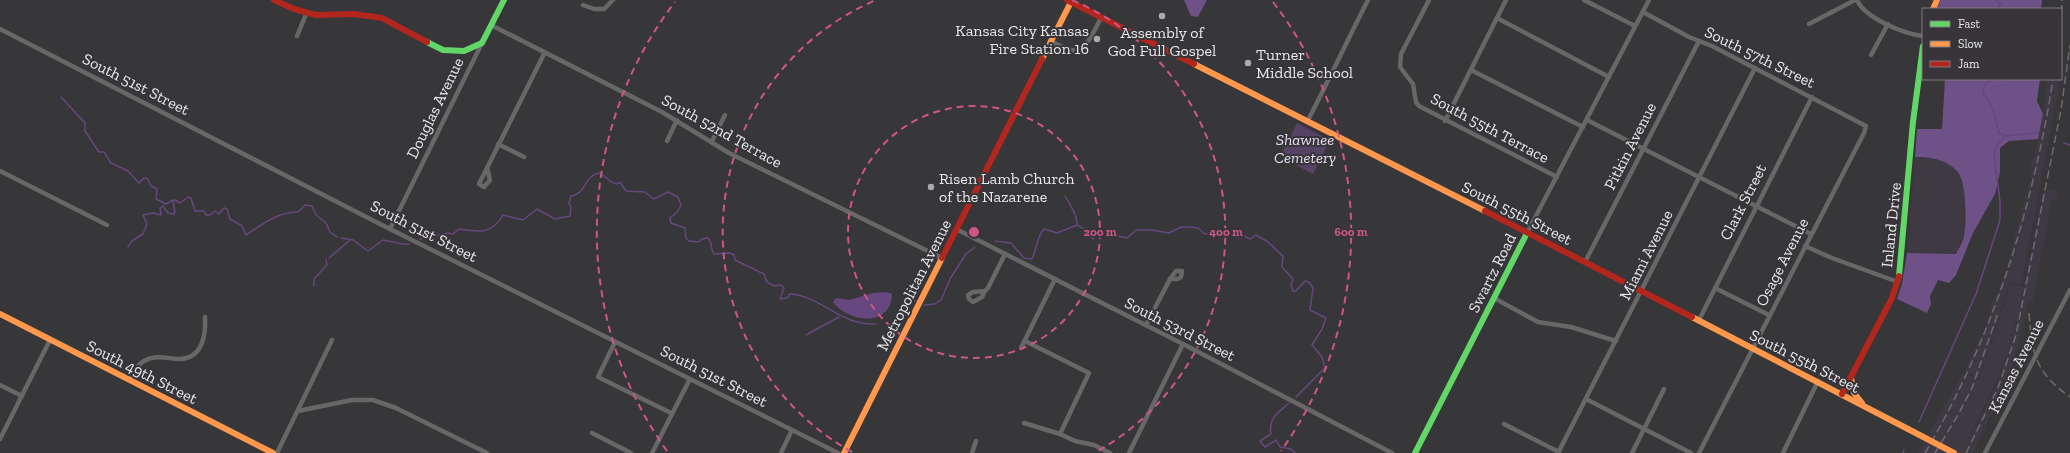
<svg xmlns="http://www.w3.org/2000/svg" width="2070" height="453" font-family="'Zilla Slab',serif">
	<rect width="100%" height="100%" fill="#373638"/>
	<!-- built -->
	<g fill="#3e3942" fill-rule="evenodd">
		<path d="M2047,79l13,2 -39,204 -11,-3 -31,96 -15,-7 18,-36 7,-18 2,-12 2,-6 4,-4 11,-32 20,-76 3,-13 -2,-6 2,-7 4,-4 8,-43z"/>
		<path d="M1915,157l20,1 16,7 8,7 6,24 -2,43 -7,15 -49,-1z"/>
		<path d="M2044,189l15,3 -2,7h-5l-19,102h-5l-11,52 -10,29 -17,35 -17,36h-56l46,-80 16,7 32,-96 13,3zM2014,320l3,2 -18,57 -20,42 -14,25 32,-66 16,-44 3,-13 -2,-1z"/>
	</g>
	<!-- green -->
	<path fill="#554265" d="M1297,123l33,17 -17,34 -33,-17z"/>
	<!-- forest -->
	<g fill="#6e5187">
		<path d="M1184,0h23l-9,17 -7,-1z"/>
		<path d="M1941,0h101l-1,9h-102l-2,-1z"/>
		<path d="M1945,79h95l-3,22 6,13 -5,25 -29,2 -9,7v24l-5,22 -22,39 -17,42 -7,8 -11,-3 -8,16 1,8 -4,9 -30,-14 5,-15 5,-31 49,1c2,-4 5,-9 7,-14 4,-13 4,-59 -6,-69 -12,-12 -26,-14 -42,-14l2,-28h25z"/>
	</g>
	<!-- water -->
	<path fill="#66477f" d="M887,292l5,2c-1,34 -43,29 -59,8l3,-4 13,2 24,-7z"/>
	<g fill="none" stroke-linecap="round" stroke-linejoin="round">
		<!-- stream -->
		<g stroke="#66477f" stroke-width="1.5">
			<path d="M1996,0l5,4 -4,5"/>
			<path d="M2006,79l-15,1 -6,3 -2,9 9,15 7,26 6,3 33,-3"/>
			<path d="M61,97l24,26v8l14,21h5l7,11 17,8 11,12 5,-5h3l4,8 6,3 -1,10 10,5 7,-4"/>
			<path d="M2064,143l6,2"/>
			<path d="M1065,196c5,9 12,18 12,28"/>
			<path d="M341,238l12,2 15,11 15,-11 20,4h6"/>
			<path d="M420,239l28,-6 5,1 6,-5c19,3 33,6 44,-14l20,5 14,-11 18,10 15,-3 1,-9 -2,-4 2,-7c15,-2 13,-19 27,-23 8,2 10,9 19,11l3,-2 6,9 19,1 9,7 14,-7 10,5 3,8 -4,7 -7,6 1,5 14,5 1,10 3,3 9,1 4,-3 6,-1c5,5 2,11 6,16l16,-1 4,2 1,5 29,14 3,8 7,4 7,-1 3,3 -4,11 7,-1 3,-4c32,2 50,32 86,30"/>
			<path d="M995,241l16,2 13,15 8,1c6,-12 3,-19 12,-30l13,4 20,-8 7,4 2,8 4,-1 3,3 7,-7 27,6 9,-8h16l17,3 12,-6h8l9,1 7,6 29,-3 16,8 6,-4 12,7 15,14 -1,11 11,12 -2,6 2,6h3l9,-10 4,1 4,6 -3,22 16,8 -4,11 -10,16 10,12 3,11 -29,29"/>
			<path d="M128,247l4,-6 11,-7 4,-10 -4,-9 10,-2 8,2 -1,-7 3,-2 5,7 6,1 1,-2 -2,-11 2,-1 5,3 8,-6 3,1 4,13h9l2,4h4l5,-4 4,3 5,-6 3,1 3,10 12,7 4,9c17,-11 31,-23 52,-23l7,-7 7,1 4,9 10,8 4,9 7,5"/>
			<path d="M329,258l21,-18"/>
			<path d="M314,286v-7l13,-14 -1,-5"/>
			<path d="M905,301l5,-3 6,3"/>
			<path d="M924,305l11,-1 6,-4 9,-21 16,-25 9,-7"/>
			<path d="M806,335l33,-18"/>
			<path d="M1289,403c-11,10 -21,15 -18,31l-11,7 5,6 11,-7 4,7 11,2 4,4"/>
			<path d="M1919,422l57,-128 24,-74v-19l-6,-45 2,-9 9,-11"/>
			<path d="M1903,453l1,-3"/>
		</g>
		<!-- street -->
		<g stroke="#676767" stroke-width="4.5">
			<path d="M1429,0l-28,54 -1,13 13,17 3,18 3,4 138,71"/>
			<path d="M1584,0l51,26"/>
			<path d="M1857,0c8,18 47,34 66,36"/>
			<path d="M583,5l11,4h10l9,-9"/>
			<path d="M1643,12l46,25 23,9 154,80 -2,7 -165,320"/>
			<path d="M1497,18l112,59"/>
			<path d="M1809,24l46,-24"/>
			<path d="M491,25l171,87 67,41 213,105"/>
			<path d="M0,29l378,194 460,230"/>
			<path d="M297,36l10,-24"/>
			<path d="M1050,41c7,3 14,7 21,9 15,5 24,-22 30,-32"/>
			<path d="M1871,55l17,-31"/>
			<path d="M1471,70l112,57"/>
			<path d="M1587,120l224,114"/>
			<path d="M1445,121l61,-121"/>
			<path d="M1307,122c21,-40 40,-81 61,-122"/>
			<path d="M667,141l10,-21"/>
			<path d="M712,141l13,-26"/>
			<path d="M498,144l26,13"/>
			<path d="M487,168l58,-116"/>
			<path d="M487,168l3,12 -6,7 -5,-3z"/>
			<path d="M0,171l107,54"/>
			<path d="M390,229l92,-186"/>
			<path d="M956,229l227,115 209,109"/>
			<path d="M1527,233l122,-233"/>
			<path d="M1805,246l27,12 66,24"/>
			<path d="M1585,262l114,-221"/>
			<path d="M1176,271h6l-1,6 -3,2h-8z"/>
			<path d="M1715,288l54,27"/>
			<path d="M985,291l-3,6 -9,5 -4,-3 -1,-4 5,-3 12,-1 3,-3 17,-34"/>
			<path d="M1494,298l44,24 33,5 45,14"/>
			<path d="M1699,320l113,-223"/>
			<path d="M1146,325l24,-46"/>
			<path d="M1025,341l64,32 -29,61"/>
			<path d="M615,342l-17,35 73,36"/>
			<path d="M1021,348l34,-69"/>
			<path d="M129,380c4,-7 8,-15 15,-19 12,-7 24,-2 36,-2 23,-1 26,-25 25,-42"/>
			<path d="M0,385l22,11"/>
			<path d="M1586,399l105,54"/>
			<path d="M298,411l54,-11h21l23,8 91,45"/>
			<path d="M1024,423l36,11 15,7 19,4 16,8"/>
			<path d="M1504,424l55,28"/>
			<path d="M592,433l39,20"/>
			<path d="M0,439l50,-99"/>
			<path d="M277,453l55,-113"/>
			<path d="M652,453l38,-74"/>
			<path d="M781,453l11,-23"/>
			<path d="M972,453l4,-12"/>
			<path d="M1129,453l54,-109"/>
			<path d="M1558,453l197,-385"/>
			<path d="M1632,453l32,-64"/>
			<path d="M1783,453l35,-72"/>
			<path d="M1985,453l85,-163"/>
		</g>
		<!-- fast -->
		<g stroke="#63d668" stroke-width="6">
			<path d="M427,42l16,8 21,1 18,-8 22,-43"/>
			<path d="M1899,276l14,-154 10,-76"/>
			<path d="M1415,453l112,-220"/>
		</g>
		<!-- slow -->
		<g stroke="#ff974d" stroke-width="6">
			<path d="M1933,9l4,-9"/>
			<path d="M1042,59l30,-59"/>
			<path d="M1194,64l291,147"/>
			<path d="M0,314l273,139"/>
			<path d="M1692,317l216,112"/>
			<path d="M1851,378l3,15 8,10"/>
			<path d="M844,453l98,-195"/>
		</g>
		<!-- jam -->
		<g stroke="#b3261e" stroke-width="6">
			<path d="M274,0l20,9 22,6 38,-1 28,4 45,24"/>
			<path d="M1067,0l127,64"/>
			<path d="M1485,211l207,106"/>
			<path d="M942,258l100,-199"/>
			<path d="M1842,394l50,-96 7,-22"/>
		</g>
		<!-- rail -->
		<g stroke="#6c6c6d" stroke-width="1.5" stroke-dasharray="8 4" stroke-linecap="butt">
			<path d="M2061,25l1,-25"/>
			<path d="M2029,313c3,41 6,59 41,84"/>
			<path d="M1925,453c50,-85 85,-176 108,-273 8,-33 15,-67 20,-101"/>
			<path d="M1935,453l23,-38 14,-27 26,-75"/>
			<path d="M1966,453l32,-65 18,-53 45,-225 9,-65"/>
		</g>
		<!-- slow-bridge -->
		<path stroke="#ff974d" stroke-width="6" d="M1908,429l46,24"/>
	</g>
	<!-- distance rings -->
	<g fill="none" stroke="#ce5686" stroke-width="2" stroke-dasharray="7 5">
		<circle cx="974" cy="232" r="126"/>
		<path d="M852 452A252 252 0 0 1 876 0M1072 0A252 252 0 0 1 1096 452"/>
		<path d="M667 451A377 377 0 0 1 675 2M1273 2A377 377 0 0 1 1281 451"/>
	</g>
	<!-- markers -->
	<g fill="#abaaac" stroke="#373539" stroke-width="1.5">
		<circle cx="1162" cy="16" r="4"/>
		<circle cx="1097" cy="39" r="4"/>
		<circle cx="1248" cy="63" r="4"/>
		<circle cx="931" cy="187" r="4"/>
	</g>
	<g text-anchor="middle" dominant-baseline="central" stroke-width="4" stroke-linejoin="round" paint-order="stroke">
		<!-- poi labels -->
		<g font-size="16" fill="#e9e8eb" stroke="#373539" text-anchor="start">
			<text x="1089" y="30" text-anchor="end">Kansas City Kansas<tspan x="1089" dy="18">Fire Station 16</tspan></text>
			<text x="1162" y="32" text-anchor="middle">Assembly of<tspan x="1162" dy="18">God Full Gospel</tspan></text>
			<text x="1256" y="54">Turner<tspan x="1256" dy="18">Middle School</tspan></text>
			<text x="939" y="178">Risen Lamb Church<tspan x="939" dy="18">of the Nazarene</tspan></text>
		</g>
		<!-- street labels -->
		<g font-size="16" fill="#e9e8eb" stroke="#373539">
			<text transform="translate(1760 57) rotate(26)">South 57th Street</text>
			<text transform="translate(136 84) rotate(27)">South 51st Street</text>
			<text transform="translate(435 108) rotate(-64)">Douglas Avenue</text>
			<text transform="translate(1490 128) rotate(28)">South 55th Terrace</text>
			<text transform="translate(722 131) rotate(29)">South 52nd Terrace</text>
			<text transform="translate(1630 146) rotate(-63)">Pitkin Avenue</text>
			<text transform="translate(1743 202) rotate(-63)">Clark Street</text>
			<text transform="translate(1517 213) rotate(27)">South 55th Street</text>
			<text transform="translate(1891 225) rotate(-84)">Inland Drive</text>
			<text transform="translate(424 231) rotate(27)">South 51st Street</text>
			<text transform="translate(1646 255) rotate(-63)">Miami Avenue</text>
			<text transform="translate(1782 262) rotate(-63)">Osage Avenue</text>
			<text transform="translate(1492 273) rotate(-63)">Swartz Road</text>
			<text transform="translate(914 285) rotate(-63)">Metropolitan Avenue</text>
			<text transform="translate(1180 329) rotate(27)">South 53rd Street</text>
			<text transform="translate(1805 361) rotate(27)">South 55th Street</text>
			<text transform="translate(2016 366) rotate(-63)">Kansas Avenue</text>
			<text transform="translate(142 372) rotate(27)">South 49th Street</text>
			<text transform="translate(714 376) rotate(27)">South 51st Street</text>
		</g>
		<!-- park labels -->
		<g font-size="16" font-style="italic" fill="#e8dff1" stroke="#373539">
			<text x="1305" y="139">Shawnee<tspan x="1305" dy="18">Cemetery</tspan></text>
		</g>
	</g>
	<circle cx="974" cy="232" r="6" fill="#ce5686" stroke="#373539" stroke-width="2"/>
	<g font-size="12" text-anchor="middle" font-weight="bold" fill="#ce5686" stroke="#373539" stroke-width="4" stroke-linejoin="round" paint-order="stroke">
		<text x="1100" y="236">200 m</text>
		<text x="1226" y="236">400 m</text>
		<text x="1351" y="236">600 m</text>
	</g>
	<!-- legend -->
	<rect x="1922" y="8" width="140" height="72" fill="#373539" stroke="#7e7d80"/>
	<rect x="1930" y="21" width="20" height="6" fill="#63d668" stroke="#7e7d80"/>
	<text x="1958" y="28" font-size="12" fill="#e9e8eb">Fast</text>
	<rect x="1930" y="41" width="20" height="6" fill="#ff974d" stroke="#7e7d80"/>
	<text x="1958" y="48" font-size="12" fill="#e9e8eb">Slow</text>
	<rect x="1930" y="61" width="20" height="6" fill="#b3261e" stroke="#7e7d80"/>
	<text x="1958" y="68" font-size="12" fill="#e9e8eb">Jam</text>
</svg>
